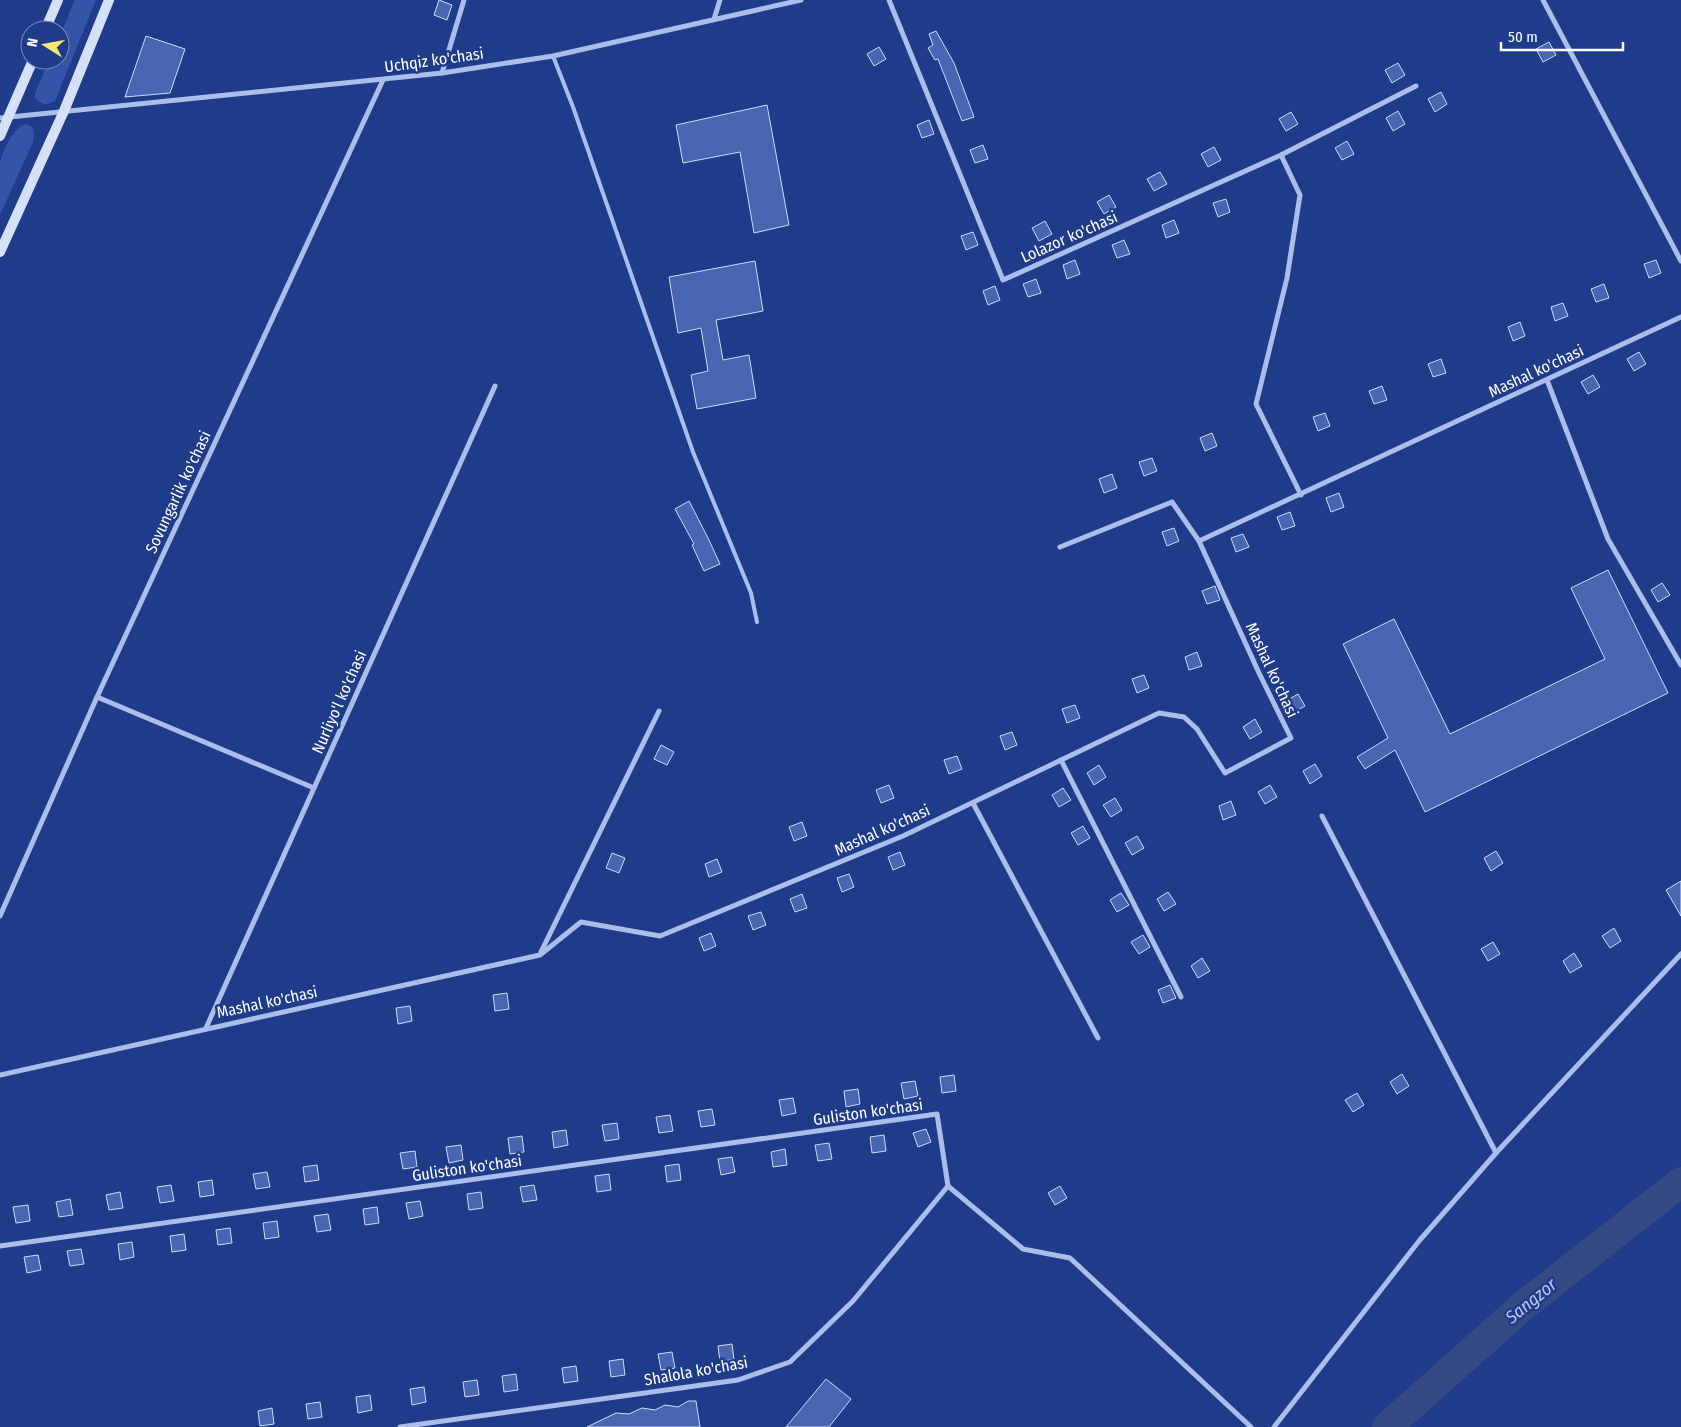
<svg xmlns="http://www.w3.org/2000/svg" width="1681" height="1427" font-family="'Fira Sans Condensed',sans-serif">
	<rect width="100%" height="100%" fill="#1f3c8a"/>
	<!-- green -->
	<g fill="#3354a7">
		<path d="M75,0h21l-41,101c-9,5 -13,4 -20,-3v-5l14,-33h11v-25z"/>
		<path d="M26,124l7,4 1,6 -1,8 -33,73c0,-16 0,-34 0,-51 1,-11 14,-38 26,-40z"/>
	</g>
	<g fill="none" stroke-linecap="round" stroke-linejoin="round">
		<!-- river -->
		<path stroke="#354a84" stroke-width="30" d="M1387,1427l136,-121 158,-124"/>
	</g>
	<!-- building -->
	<g fill="#4865b2" stroke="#d0dbf8">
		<path d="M439,0l13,5 -5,15 -13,-5z"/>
		<path d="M936,31l18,32 20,54 -12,4 -24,-62 -3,1 -7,-12 5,-3 -4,-11z"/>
		<path d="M146,36l39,13 -15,44 -45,4z"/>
		<path d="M1549,42l7,13 -13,7 -7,-13z"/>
		<path d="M879,47l7,12 -12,7 -7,-12z"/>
		<path d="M1398,63l7,12 -13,8 -7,-13z"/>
		<path d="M1441,92l6,12 -12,8 -7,-13z"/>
		<path d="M767,105l22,120 -35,8 -14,-81 -57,11 -7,-38z"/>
		<path d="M1398,111l7,13 -12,7 -7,-13z"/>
		<path d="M1291,112l7,12 -12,7 -7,-12z"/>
		<path d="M929,120l5,14 -12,4 -5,-13z"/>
		<path d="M1347,141l7,13 -12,6 -7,-12z"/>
		<path d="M983,145l5,14 -13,4 -5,-13z"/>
		<path d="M1214,147l7,13 -13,7 -7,-13z"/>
		<path d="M1160,172l7,12 -13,7 -7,-12z"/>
		<path d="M1109,195l7,12 -12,7 -7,-12z"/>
		<path d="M1226,199l4,13 -12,5 -5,-14z"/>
		<path d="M1174,220l5,13 -13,5 -4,-13z"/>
		<path d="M1045,221l7,13 -13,7 -7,-13z"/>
		<path d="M973,232l5,13 -12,5 -5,-14z"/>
		<path d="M1124,240l6,14 -13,4 -5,-13z"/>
		<path d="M1075,260l5,14 -13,5 -4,-14z"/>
		<path d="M1656,260l5,13 -12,5 -5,-14z"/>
		<path d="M755,261l8,50 -47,9 7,40 26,-5 7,43 -59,11 -6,-34 17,-4 -7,-43 -23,5 -9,-56z"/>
		<path d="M1036,279l5,14 -13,4 -5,-13z"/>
		<path d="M1604,284l5,14 -13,4 -5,-13z"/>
		<path d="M995,286l5,14 -12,5 -5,-14z"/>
		<path d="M1563,303l5,13 -13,5 -4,-14z"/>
		<path d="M1520,322l5,14 -12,5 -5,-14z"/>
		<path d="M1639,352l7,12 -12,7 -7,-12z"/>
		<path d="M1441,359l5,14 -13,4 -5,-13z"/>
		<path d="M1593,375l7,12 -12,7 -7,-12z"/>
		<path d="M1382,386l5,14 -13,4 -5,-13z"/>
		<path d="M1325,413l5,13 -12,5 -5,-14z"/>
		<path d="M1212,433l5,13 -12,5 -5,-13z"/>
		<path d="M1152,458l5,13 -13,5 -5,-14z"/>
		<path d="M1112,474l5,14 -13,5 -5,-14z"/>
		<path d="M1339,493l5,14 -13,5 -5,-14z"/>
		<path d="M689,501l19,37 12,26 -16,7 -12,-26 2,-1 -19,-35z"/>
		<path d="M1290,512l5,14 -13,4 -5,-13z"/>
		<path d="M1174,528l5,13 -12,5 -5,-14z"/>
		<path d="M1243,534l6,13 -13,5 -5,-14z"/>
		<path d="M1608,570l60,123 -243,119 -30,-62 -30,19 -8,-12 31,-19 -45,-94 51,-25 56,115 155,-75 -34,-71z"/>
		<path d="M1662,583l8,12 -12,7 -7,-12z"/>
		<path d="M1215,586l5,14 -13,4 -5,-13z"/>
		<path d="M1197,652l5,14 -13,4 -4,-13z"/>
		<path d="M1144,675l5,13 -12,5 -5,-14z"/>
		<path d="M1298,694l7,12 -12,7 -7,-12z"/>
		<path d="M1075,705l5,13 -13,5 -5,-14z"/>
		<path d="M1255,719l7,13 -12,7 -7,-12z"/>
		<path d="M1012,732l5,13 -12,5 -5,-14z"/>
		<path d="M661,745l13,7 -7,13 -13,-6z"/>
		<path d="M957,756l5,13 -13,5 -5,-14z"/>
		<path d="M1315,764l7,12 -12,8 -7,-13z"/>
		<path d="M1099,765l7,12 -12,8 -7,-12z"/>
		<path d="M889,785l5,13 -13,5 -5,-13z"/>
		<path d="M1270,785l7,12 -12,7 -7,-12z"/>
		<path d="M1063,788l8,12 -12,7 -7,-12z"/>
		<path d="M1115,798l7,12 -11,7 -8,-12z"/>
		<path d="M1231,801l5,14 -13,5 -4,-14z"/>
		<path d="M802,822l5,14 -13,5 -5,-14z"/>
		<path d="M1083,826l7,12 -12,7 -7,-12z"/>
		<path d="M1137,836l7,12 -12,7 -7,-12z"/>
		<path d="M1496,851l7,12 -12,8 -7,-13z"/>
		<path d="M900,852l5,13 -12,5 -5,-13z"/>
		<path d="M612,853l13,5 -6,15 -13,-5z"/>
		<path d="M717,859l5,13 -13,5 -4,-13z"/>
		<path d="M849,874l5,13 -12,5 -5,-14z"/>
		<path d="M1681,881v35l-15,-26z"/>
		<path d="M1168,892l8,12 -12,7 -7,-12z"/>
		<path d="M1121,893l8,12 -12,7 -7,-12z"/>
		<path d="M802,894l5,14 -12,4 -5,-13z"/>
		<path d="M761,912l5,13 -13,5 -5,-14z"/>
		<path d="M1614,928l7,13 -11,7 -8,-12z"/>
		<path d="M711,933l5,13 -12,5 -5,-13z"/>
		<path d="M1143,935l7,12 -11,7 -8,-12z"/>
		<path d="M1493,942l7,12 -12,7 -7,-12z"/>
		<path d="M1574,953l8,13 -12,7 -7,-12z"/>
		<path d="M1202,958l8,13 -12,7 -7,-12z"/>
		<path d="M1170,985l6,13 -13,5 -5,-13z"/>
		<path d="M507,993l2,16 -14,2 -2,-16z"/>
		<path d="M410,1006l2,15 -14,3 -2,-16z"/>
		<path d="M1402,1074l7,12 -12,8 -7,-12z"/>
		<path d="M954,1075l2,16 -14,2 -2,-16z"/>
		<path d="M915,1081l3,15 -14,3 -3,-16z"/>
		<path d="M858,1089l2,15 -14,3 -2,-16z"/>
		<path d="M1357,1093l7,12 -11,7 -8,-12z"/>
		<path d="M793,1098l3,15 -14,3 -3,-16z"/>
		<path d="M712,1109l3,16 -14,2 -3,-16z"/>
		<path d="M670,1115l3,16 -14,2 -3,-16z"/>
		<path d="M617,1123l2,16 -14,2 -3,-16z"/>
		<path d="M926,1129l5,13 -13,5 -5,-14z"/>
		<path d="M566,1130l2,15 -14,3 -2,-16z"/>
		<path d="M884,1135l2,16 -14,2 -2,-16z"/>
		<path d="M522,1136l2,16 -14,2 -2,-16z"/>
		<path d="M829,1143l3,16 -14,2 -3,-16z"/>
		<path d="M461,1145l2,15 -14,3 -3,-16z"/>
		<path d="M785,1149l2,16 -14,2 -2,-15z"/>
		<path d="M415,1151l2,16 -14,2 -3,-16z"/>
		<path d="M732,1157l3,15 -14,3 -3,-16z"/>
		<path d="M679,1164l2,16 -14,2 -2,-16z"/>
		<path d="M317,1165l2,15 -14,2 -2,-15z"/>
		<path d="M267,1172l3,15 -14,2 -3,-15z"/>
		<path d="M609,1174l2,16 -14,2 -2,-16z"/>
		<path d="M212,1180l2,15 -14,2 -2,-15z"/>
		<path d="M171,1185l3,16 -14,2 -3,-16z"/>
		<path d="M534,1185l3,15 -14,2 -3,-15z"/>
		<path d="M1060,1186l7,12 -12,7 -7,-12z"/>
		<path d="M120,1192l3,16 -14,2 -3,-15z"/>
		<path d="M481,1192l2,16 -14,2 -2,-16z"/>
		<path d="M70,1199l3,16 -14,2 -3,-15z"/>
		<path d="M420,1201l3,15 -14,3 -3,-16z"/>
		<path d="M28,1205l2,16 -14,2 -3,-16z"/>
		<path d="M377,1207l2,16 -14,2 -2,-16z"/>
		<path d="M328,1214l3,16 -14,2 -3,-16z"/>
		<path d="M277,1221l2,16 -14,2 -2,-16z"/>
		<path d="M230,1228l2,15 -14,2 -2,-15z"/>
		<path d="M184,1234l2,16 -14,2 -2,-16z"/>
		<path d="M132,1242l2,15 -14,3 -2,-16z"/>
		<path d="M81,1249l3,15 -14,2 -3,-15z"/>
		<path d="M38,1255l3,15 -14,3 -3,-16z"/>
		<path d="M732,1344l2,15 -14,3 -2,-16z"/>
		<path d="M672,1352l3,16 -14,2 -3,-16z"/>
		<path d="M623,1359l2,16 -14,2 -2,-16z"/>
		<path d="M576,1366l2,15 -14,2 -2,-15z"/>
		<path d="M516,1374l2,16 -14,2 -2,-16z"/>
		<path d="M826,1379l25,20 -22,28h-43z"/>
		<path d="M477,1380l2,15 -14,2 -2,-15z"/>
		<path d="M424,1387l2,15 -14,3 -2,-16z"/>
		<path d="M370,1395l2,15 -14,3 -2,-16z"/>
		<path d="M688,1401h8l4,26h-113l29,-14 13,1 13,-6 13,2 10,-5 13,2z"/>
		<path d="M320,1402l2,15 -14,2 -2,-15z"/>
		<path d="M272,1408l2,16 -14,2 -2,-15z"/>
	</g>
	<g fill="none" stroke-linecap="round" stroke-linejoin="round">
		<!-- service -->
		<path stroke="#abbdeb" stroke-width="4" d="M553,56l20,51 120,345 58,141 6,29"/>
		<!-- minor -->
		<g stroke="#abbdeb" stroke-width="5">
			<path d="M889,0l114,280 278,-125 135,-69"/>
			<path d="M1543,0l138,261"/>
			<path d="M714,19l6,-19"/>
			<path d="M442,73l22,-73"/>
			<path d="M0,118l442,-45 111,-17 248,-56"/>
			<path d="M1281,155l19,40 -13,83 -31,126 45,91"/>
			<path d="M1547,380l61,159 73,126"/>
			<path d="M1060,547l112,-45 27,39"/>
			<path d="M97,697l217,91"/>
			<path d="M1061,760l120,237"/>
			<path d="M973,803l125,235"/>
			<path d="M1322,816l174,337"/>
			<path d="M0,916l97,-219 286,-617"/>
			<path d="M541,952l118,-241"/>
			<path d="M206,1028l289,-642"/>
			<path d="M0,1075l540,-120 41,-33 79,14 243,-100 256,-123 25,4 13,12 28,44 66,-35 -32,-65 -60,-132 482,-224"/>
			<path d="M0,1246l937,-132 11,72 75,63 47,9 181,169"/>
			<path d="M400,1427l338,-47 52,-18 63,-61 95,-115"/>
			<path d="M1274,1427l145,-186 77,-88 185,-199"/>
		</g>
		<!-- secondary -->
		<g stroke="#d7e0f9" stroke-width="10">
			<path d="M45,30l13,-30"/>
			<path d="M0,136l33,-76"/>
			<path d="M0,252l64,-141 45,-111"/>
		</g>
	</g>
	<g text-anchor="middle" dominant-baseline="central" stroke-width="5" stroke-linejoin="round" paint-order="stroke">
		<!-- street labels -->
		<g font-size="16" fill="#fff" stroke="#1f3c8a">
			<text transform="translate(434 60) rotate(-8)">Uchqiz ko'chasi</text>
			<text transform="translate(1069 237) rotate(-24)">Lolazor ko'chasi</text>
			<text transform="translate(1536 371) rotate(-25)">Mashal ko'chasi</text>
			<text transform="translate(178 492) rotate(-65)">Sovungarlik ko'chasi</text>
			<text transform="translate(1272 670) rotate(65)">Mashal ko'chasi</text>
			<text transform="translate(339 702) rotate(-66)">Nurliyo'l ko'chasi</text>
			<text transform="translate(882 830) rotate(-24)">Mashal ko'chasi</text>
			<text transform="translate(267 1002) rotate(-12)">Mashal ko'chasi</text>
			<text transform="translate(868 1112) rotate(-8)">Guliston ko'chasi</text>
			<text transform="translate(467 1168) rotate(-8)">Guliston ko'chasi</text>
			<text transform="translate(696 1371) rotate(-10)">Shalola ko'chasi</text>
		</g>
		<!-- water labels -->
		<g font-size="18" font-style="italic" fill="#b7c8f2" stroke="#1f3c8a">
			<text transform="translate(1531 1301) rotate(-39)">Sangzor</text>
		</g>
	</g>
	<!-- north arrow -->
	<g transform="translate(45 45) rotate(281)"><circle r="24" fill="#1f3c8a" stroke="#798ab9"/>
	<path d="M0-4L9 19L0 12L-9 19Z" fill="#f9e86b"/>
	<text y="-8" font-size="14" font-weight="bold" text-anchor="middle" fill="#ffffff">N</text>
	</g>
	<!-- scale -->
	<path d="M1501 42v8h122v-8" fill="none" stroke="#ffffff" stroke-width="2.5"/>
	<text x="1508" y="42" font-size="15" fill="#ffffff" stroke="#1f3c8a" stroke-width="4" paint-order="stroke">50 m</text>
</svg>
